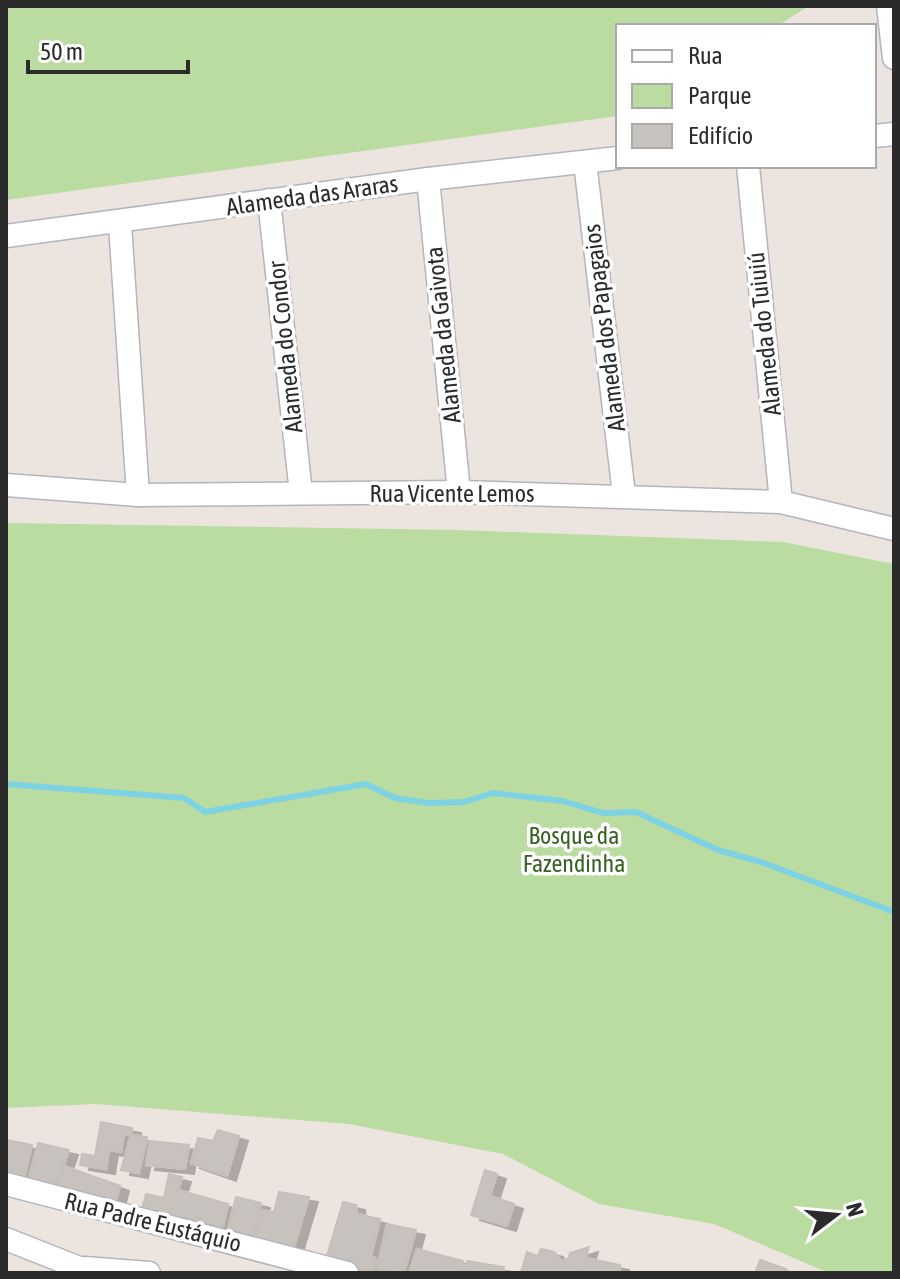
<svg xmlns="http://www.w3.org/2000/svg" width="900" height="1279" font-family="'Asap Condensed',sans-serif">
	<defs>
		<filter id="shadow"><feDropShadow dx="9" dy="5" stdDeviation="0" flood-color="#0004"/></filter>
	</defs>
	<rect width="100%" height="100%" fill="#ece5df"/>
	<!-- green -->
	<g fill="#bbdca1">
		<path d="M6,6h803l-32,20h-159v90l-612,84z"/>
		<path d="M6,523l452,7 325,12 111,22v709h-65l-115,-49 -115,-20 -96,-50 -154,-30 -253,-20 -90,4z"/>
	</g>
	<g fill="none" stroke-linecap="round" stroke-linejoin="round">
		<!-- stream -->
		<path stroke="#7dd2e3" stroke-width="6" d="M6,784l178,14 21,14 161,-28 29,14 33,5 36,-1 29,-9 70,8 40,12 33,-1 82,38 43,12 133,50"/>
	</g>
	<!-- building -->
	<g fill="#c7c2be" stroke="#c7c0b9" stroke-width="2" filter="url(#shadow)">
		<path d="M101,1122l31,6 -1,7 -7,-1 -3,18 -12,-2 -3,19 -26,-4 2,-11 13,2z"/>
		<path d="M218,1130l21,6 -12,40 -36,-13 7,-25 15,3z"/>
		<path d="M131,1135l16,2 -8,36 -18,-3z"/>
		<path d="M7,1140l25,5 -8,34 -18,-5z"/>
		<path d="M150,1141l39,4 -4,24 -39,-4z"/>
		<path d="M38,1143l31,7 -14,41 -26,-13z"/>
		<path d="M64,1166l56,20 -5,19 -60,-14z"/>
		<path d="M485,1170l12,4 -7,22 24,8 -7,22 -36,-11z"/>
		<path d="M169,1174l13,3 -4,13 50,14 -6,27 -81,-19 5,-18 18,4z"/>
		<path d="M279,1192l30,5 -15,50 -40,-7 7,-30 13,2z"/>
		<path d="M236,1197l25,6 -9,36 -25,-6z"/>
		<path d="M343,1202l13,3 1,9 23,5 -9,37 5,3 -3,14 -47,-14z"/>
		<path d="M387,1224l29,6 -12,43 -27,-4z"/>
		<path d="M589,1247l-8,26 -60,-1 6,-20 11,4 3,-7 13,3 7,9 7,-2 2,-6z"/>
		<path d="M417,1249l46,12 -2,12h-52z"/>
		<path d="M586,1258l34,7 -1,8h-38z"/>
		<path d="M760,1260l26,9 -1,4h-30z"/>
		<path d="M467,1261l37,6 -1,6h-40z"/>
	</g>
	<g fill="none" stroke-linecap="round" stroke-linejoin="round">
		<!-- street casing -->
		<g stroke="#b2b5bd" stroke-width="25">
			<g id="street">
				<path d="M888,6l6,52"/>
				<path d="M874,136l20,-2"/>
				<path d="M585,162l39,333"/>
				<path d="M748,166l33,336"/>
				<path d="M428,179l31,313"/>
				<path d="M269,200l32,293"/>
				<path d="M120,224l18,271"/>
				<path d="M6,236l422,-57 190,-21"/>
				<path d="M6,485l132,10 321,-3 322,10 113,27"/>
				<path d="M6,1184l341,89"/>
				<path d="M6,1239l86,34"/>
				<path d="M85,1268l64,5"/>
			</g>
		</g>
		<!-- street -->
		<use href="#street" stroke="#fff" stroke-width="22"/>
	</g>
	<g text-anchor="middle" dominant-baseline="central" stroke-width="7" stroke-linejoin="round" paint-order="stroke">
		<!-- street labels -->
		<g font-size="24" fill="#2b2b2b" stroke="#fff">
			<text transform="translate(312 195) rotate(-8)">Alameda das Araras</text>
			<text transform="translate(604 328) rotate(-97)">Alameda dos Papagaios</text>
			<text transform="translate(764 334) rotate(-96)">Alameda do Tuiuiú</text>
			<text transform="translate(443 335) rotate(-96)">Alameda da Gaivota</text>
			<text transform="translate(285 347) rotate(-96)">Alameda do Condor</text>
			<text x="452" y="493">Rua Vicente Lemos</text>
			<text transform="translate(153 1222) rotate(14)">Rua Padre Eustáquio</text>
		</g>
		<!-- park labels -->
		<g font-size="24" fill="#366222" stroke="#fff">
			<text x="574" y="835">Bosque da<tspan x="574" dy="28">Fazendinha</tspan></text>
		</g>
	</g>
	<!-- border -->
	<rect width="900" height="1279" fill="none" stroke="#2b2b2b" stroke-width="16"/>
	<!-- legend -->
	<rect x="616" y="24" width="260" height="144" fill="#ffffff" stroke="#aaaaaa" stroke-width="2"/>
	<rect x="632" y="50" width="40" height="12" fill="#ffffff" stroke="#aaaaaa" stroke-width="2"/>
	<text x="688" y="64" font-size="24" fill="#2b2b2b">Rua</text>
	<rect x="632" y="84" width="40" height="24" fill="#bbdca1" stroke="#aaaaaa" stroke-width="2"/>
	<text x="688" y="104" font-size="24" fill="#2b2b2b">Parque</text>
	<rect x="632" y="124" width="40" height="24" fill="#c7c2be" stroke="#aaaaaa" stroke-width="2"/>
	<text x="688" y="144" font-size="24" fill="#2b2b2b">Edifício</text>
	<!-- north arrow -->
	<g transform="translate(836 1215) rotate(74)" stroke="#ffffff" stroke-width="6" paint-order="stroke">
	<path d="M0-6L14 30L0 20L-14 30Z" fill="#2b2b2b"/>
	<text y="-12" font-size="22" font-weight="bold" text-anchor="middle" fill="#2b2b2b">N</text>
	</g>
	<!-- scale -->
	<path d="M28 60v12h160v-12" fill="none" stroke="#2b2b2b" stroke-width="4"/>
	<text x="40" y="60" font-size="24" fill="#2b2b2b" stroke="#ffffff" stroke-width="6" paint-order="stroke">50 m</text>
</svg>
